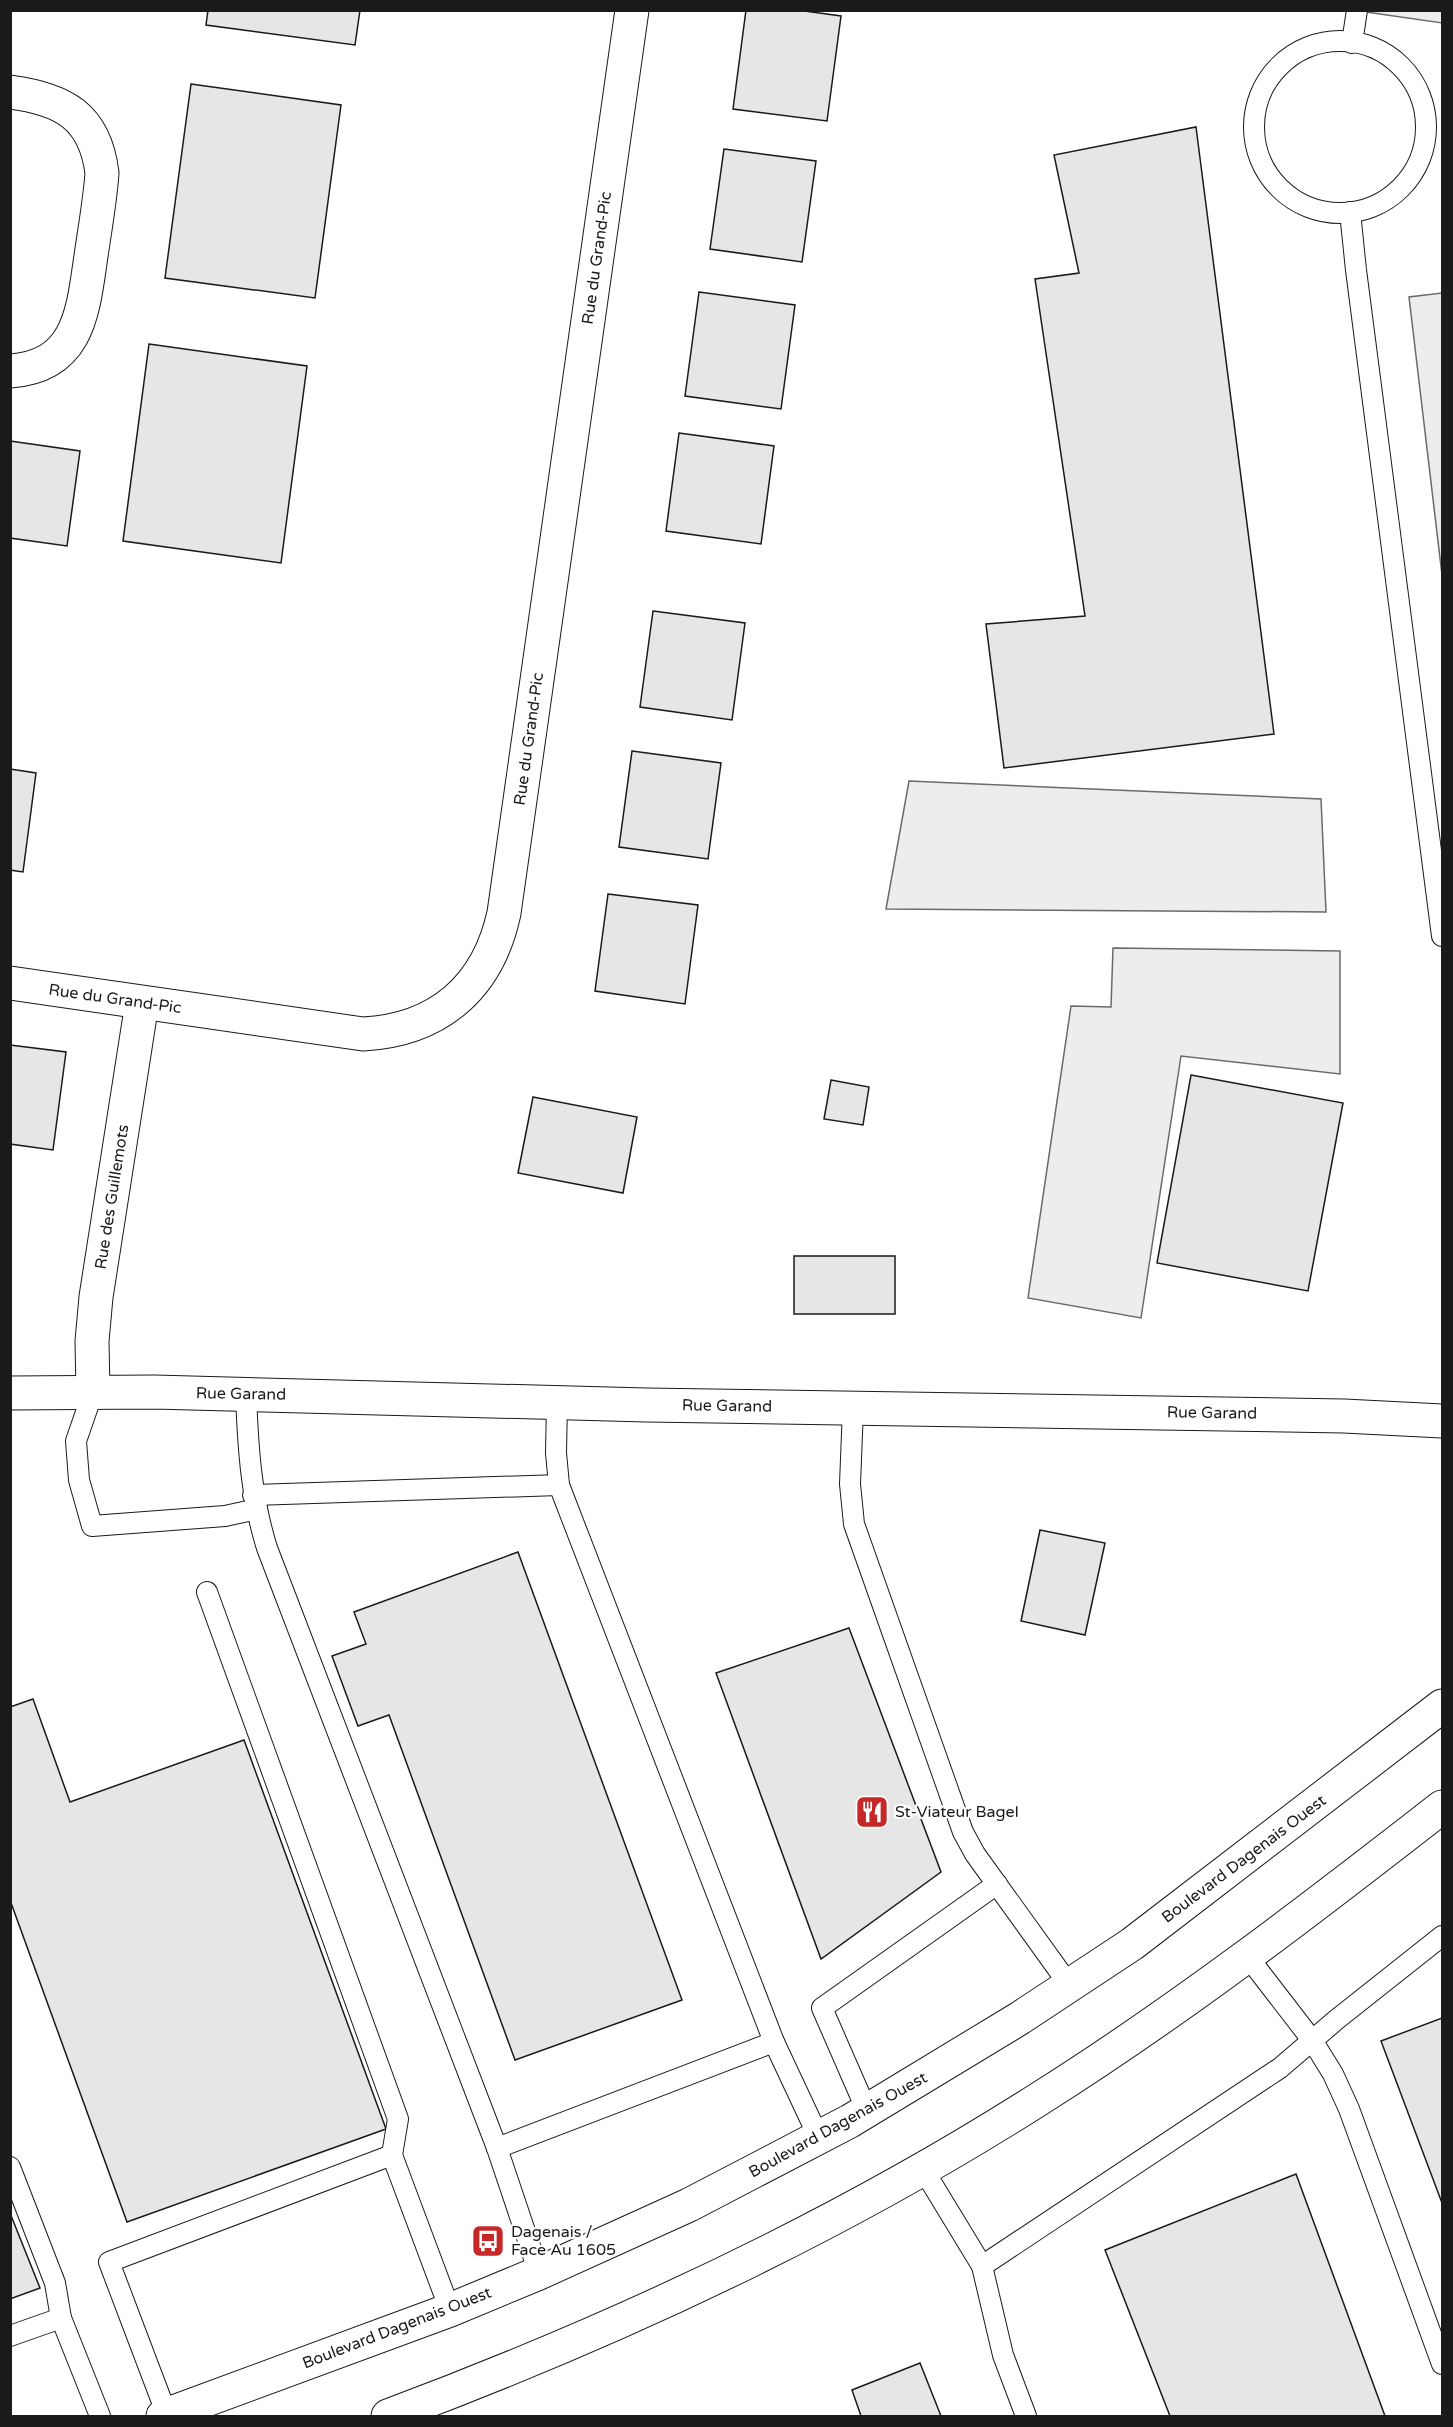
<svg xmlns="http://www.w3.org/2000/svg" width="1453" height="2427" font-family="'Varela Round',sans-serif">
	<rect width="100%" height="100%" fill="#fff"/>
	<!-- built -->
	<g fill="#ededed" stroke="#6a6a6a" stroke-width="1.5">
		<path d="M1359,11h83v12z"/>
		<path d="M1442,293v282l-33,-278z"/>
		<path d="M909,781l412,18 5,113 -440,-3z"/>
		<path d="M1113,948l227,3v123l-159,-18 -40,262 -113,-20 43,-292 40,1z"/>
	</g>
	<!-- building -->
	<g fill="#e6e6e6" stroke="#1a1a1a" stroke-width="1.5">
		<path d="M208,10h152l-5,35 -149,-20z"/>
		<path d="M746,10h51l44,6 -14,105 -94,-12z"/>
		<path d="M191,84l150,21 -26,193 -150,-20z"/>
		<path d="M1196,127l78,607 -270,34 -18,-144 99,-8 -50,-337 44,-6 -25,-118z"/>
		<path d="M724,149l92,12 -14,101 -92,-13z"/>
		<path d="M699,292l96,13 -14,104 -96,-13z"/>
		<path d="M149,344l158,22 -26,197 -158,-22z"/>
		<path d="M679,433l95,13 -13,98 -95,-13z"/>
		<path d="M10,441l70,10 -13,95 -57,-8z"/>
		<path d="M653,611l92,12 -13,97 -92,-13z"/>
		<path d="M632,751l89,12 -13,96 -89,-12z"/>
		<path d="M10,769l26,4 -13,99 -13,-2z"/>
		<path d="M608,894l90,11 -13,99 -90,-13z"/>
		<path d="M10,1045l56,7 -13,98 -43,-6z"/>
		<path d="M1191,1075l152,28 -35,188 -151,-28z"/>
		<path d="M831,1080l38,7 -6,38 -39,-6z"/>
		<path d="M533,1097l104,20 -14,76 -105,-20z"/>
		<rect x="794" y="1256" width="101" height="58"/>
		<path d="M1040,1530l65,13 -20,92 -64,-14z"/>
		<path d="M518,1552l164,448 -167,60 -126,-345 -31,11 -26,-70 34,-12 -12,-32z"/>
		<path d="M849,1628l92,244 -120,87 -105,-286z"/>
		<path d="M33,1699l37,103 174,-62 142,389 -259,93 -117,-322v-193z"/>
		<path d="M1442,2018v185l-61,-162z"/>
		<path d="M1296,2174l89,242h-215l-65,-166z"/>
		<path d="M10,2213l30,75 -30,11z"/>
		<path d="M920,2363l21,53h-80l-9,-26z"/>
	</g>
	<g fill="none" stroke-linecap="round" stroke-linejoin="round">
		<!-- service casing -->
		<g stroke="#1a1a1a" stroke-width="22">
			<g id="service">
				<circle cx="1340" cy="127" r="86"/>
				<path d="M1352,43l5,-33"/>
				<path d="M1350,212l6,58 86,666"/>
				<path d="M93,1392l-17,49 3,39 13,46 133,-10 32,-7"/>
				<path d="M246,1395c2,52 5,102 21,153l230,600"/>
				<path d="M853,1408l-3,76 4,40 109,308 12,22 95,132"/>
				<path d="M559,1485l215,557"/>
				<path d="M253,1495l306,-10 -3,-32 1,-51"/>
				<path d="M207,1592l191,527 -6,36"/>
				<path d="M1248,1957l64,83 21,34 16,35 93,255"/>
				<path d="M867,2111l-45,-103 175,-124"/>
				<path d="M10,2167l45,116 6,35"/>
				<path d="M923,2169l59,97 298,-198 56,-48 106,-84"/>
				<path d="M982,2266l21,89 23,61"/>
				<path d="M539,2273l-42,-125 277,-106 45,96"/>
				<path d="M10,2336l51,-18 39,98"/>
				<path d="M167,2415l-58,-153 283,-107 58,155"/>
			</g>
		</g>
		<!-- minor casing -->
		<g stroke="#1a1a1a" stroke-width="35">
			<g id="minor">
				<path d="M10,92c53,7 85,24 92,81 -2,28 -7,55 -11,83 -8,54 -11,110 -81,115"/>
				<path d="M10,983l353,51c76,-4 125,-47 141,-121l128,-903"/>
				<path d="M93,1392l-1,-51 4,-44 46,-294"/>
				<path d="M10,1393l144,-1 492,13 698,11 98,5"/>
			</g>
		</g>
		<!-- secondary casing -->
		<g stroke="#1a1a1a" stroke-width="35">
			<g id="secondary">
				<path d="M163,2416l287,-106 89,-37 150,-68 161,-84 170,-103 112,-74 310,-238"/>
				<path d="M388,2416c227,-85 447,-187 651,-317 141,-89 272,-190 403,-292"/>
			</g>
		</g>
		<!-- service -->
		<use href="#service" stroke="#fff" stroke-width="20"/>
		<!-- minor -->
		<use href="#minor" stroke="#fff" stroke-width="33"/>
		<!-- secondary -->
		<use href="#secondary" stroke="#fff" stroke-width="33"/>
	</g>
	<!-- icons -->
	<defs>
		<g id="restaurant-square" transform="scale(1.725)"><rect x="-9" y="-9" width="18" height="18" rx="4" fill="#c62828" stroke="#fff"/><path d="M-5-6h1v4h1v-4h1v4h1v-4h1v5L-1.5 .5V6h-2V.5L-5-1ZM5-6V6H3V1.5H1.5Q1.5-4 5-6Z" fill="#fff"/></g>
		<g id="bus-square" transform="scale(1.725)"><rect x="-9" y="-9" width="18" height="18" rx="4" fill="#c62828" stroke="#fff"/><path d="M-5-6H5V4H4V6H2V4H-2V6H-4V4H-5ZM-3.5-4V0h7V-4ZM-3.5 1.2v1.5H-2V1.2ZM2 1.2v1.5H3.5V1.2Z" fill="#fff"/></g>
	</defs>
	<g fill-rule="evenodd">
		<use href="#restaurant-square" x="872" y="1812"/>
		<use href="#bus-square" x="488" y="2241"/>
	</g>
	<g text-anchor="middle" dominant-baseline="central" stroke-width="4.5" stroke-linejoin="round" paint-order="stroke">
		<!-- street labels -->
		<g font-size="16" fill="#1a1a1a" stroke="#fff">
			<text transform="translate(597 258) rotate(-82)">Rue du Grand-Pic</text>
			<text transform="translate(529 739) rotate(-82)">Rue du Grand-Pic</text>
			<text transform="translate(115 999) rotate(8)">Rue du Grand-Pic</text>
			<text transform="translate(112 1197) rotate(-81)">Rue des Guillemots</text>
			<text transform="translate(241 1394) rotate(1)">Rue Garand</text>
			<text transform="translate(727 1406) rotate(1)">Rue Garand</text>
			<text transform="translate(1212 1413) rotate(1)">Rue Garand</text>
			<text transform="translate(1244 1859) rotate(-37)">Boulevard Dagenais Ouest</text>
			<text transform="translate(838 2125) rotate(-29)">Boulevard Dagenais Ouest</text>
			<text transform="translate(397 2328) rotate(-21)">Boulevard Dagenais Ouest</text>
		</g>
		<!-- poi labels -->
		<g font-size="16" fill="#1a1a1a" stroke="#fff" text-anchor="start">
			<text x="895" y="1812">St-Viateur Bagel</text>
			<text x="511" y="2232">Dagenais /<tspan x="511" dy="18">Face Au 1605</tspan></text>
		</g>
	</g>
	<!-- border -->
	<rect width="1453" height="2427" fill="none" stroke="#1a1a1a" stroke-width="24"/>
</svg>
